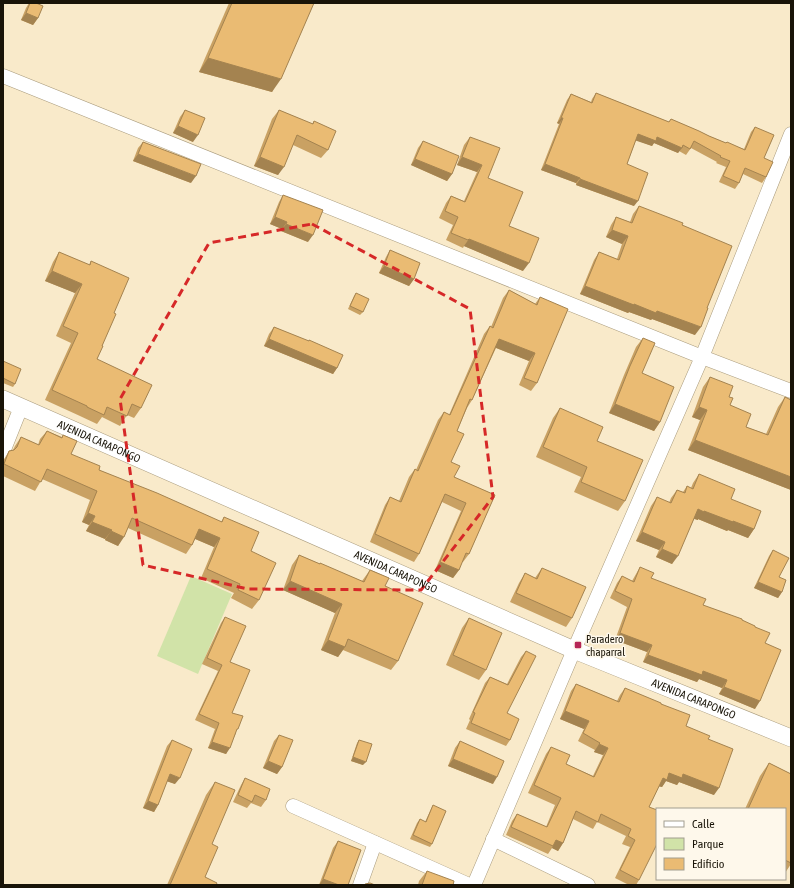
<svg xmlns="http://www.w3.org/2000/svg" width="794" height="888" font-family="'Asap Condensed',sans-serif">
	<rect width="100%" height="100%" fill="#f9eaca"/>
	<!-- green -->
	<path fill="#d1e3a8" d="M191,576l41,18 -34,80 -41,-18z"/>
	<g fill="none" stroke-linecap="round" stroke-linejoin="round">
		<!-- minor casing -->
		<g stroke="#aa9c7e" stroke-width="15">
			<g id="minor">
				<path d="M3,76l699,281 89,34"/>
				<path d="M3,452l18,-45"/>
				<path d="M293,806l176,79"/>
				<path d="M493,839l95,46"/>
				<path d="M360,885l15,-42"/>
				<path d="M474,885l100,-235 128,-293 89,-223"/>
			</g>
		</g>
		<!-- tertiary casing -->
		<g stroke="#aa9c7e" stroke-width="18">
			<g id="tertiary">
				<path id="s1" d="M3,399l571,251 217,88"/>
			</g>
		</g>
		<!-- minor -->
		<use href="#minor" stroke="#fff" stroke-width="14"/>
		<!-- tertiary -->
		<use href="#tertiary" stroke="#fff" stroke-width="17"/>
	</g>
	<!-- wall -->
	<g fill="#c9a163">
		<path d="M29,3h7l2,15 -5,7 -12,-5 5,-12z"/>
		<path d="M229,3h85l-42,89 -73,-20z"/>
		<path d="M596,93l73,29 2,-3 38,17 17,7 18,6 7,-17 4,-5 9,31 2,19 -4,6 -19,-9 -4,9 -4,6 -16,-7 7,-15 -10,-4 1,-1 -26,-14 -5,7 -7,-4 -1,2 -24,-10 -2,3 -16,-6 -9,24 7,42 -58,-21v-2l-35,-13 18,-46 -2,-1 10,-23 4,-6 20,8 1,-3z"/>
		<path d="M185,110l8,32 -20,-9 7,-16z"/>
		<path d="M279,110l33,14 2,-3 14,29 -7,8 -28,-13 -15,30 -24,-9 18,-47z"/>
		<path d="M470,137l39,89 14,45 -59,-25 -1,2 -17,-8 7,-15 -14,-7 7,-15 5,-7 13,5 13,-29 -20,-7 7,-20z"/>
		<path d="M423,141l29,33 -5,7 -36,-16 7,-17z"/>
		<path d="M143,142l48,41 -58,-22 5,-13z"/>
		<path d="M283,195l25,47 -27,-11 1,-2 -12,-5 9,-22z"/>
		<path d="M639,206l43,19 13,110 -43,-16 -1,1 -22,-8 -1,1 -48,-19 14,-34 5,-8 18,7 5,-15 -16,-7 5,-12 5,-8 14,5 3,-8z"/>
		<path d="M390,250l24,29 -5,7 -30,-13 7,-16z"/>
		<path d="M59,252l30,13 2,-4 23,52 -17,46 44,49 -7,10 -7,-3 -7,11 -18,-9 -5,7 -17,-8 -35,-16 26,-57 -15,-7 19,-43 -30,-12 8,-19z"/>
		<path d="M509,290l26,14 5,-7 -3,86 -6,8 -12,-6 10,-24 -33,-13 -24,52 -5,8 -10,23 -6,31 3,15 41,18 -26,59 -6,8 -1,-1 -3,9 -6,8 -18,-8 26,-59 -19,-9 -23,52 -5,8 -44,-20 15,-37 5,-8 9,4 10,-24 6,-8 1,1 22,-50 6,-8 5,3 35,-81 6,-8 1,1 12,-29z"/>
		<path d="M356,293l7,19 -3,3 -12,-6 6,-13z"/>
		<path d="M274,327l34,14 29,27 -4,6 -69,-28 5,-12z"/>
		<path d="M643,338l-1,35 18,49 -6,9 -45,-18 15,-38 12,-28z"/>
		<path d="M3,361l12,23 -2,3 -10,-4z"/>
		<path d="M710,377l19,20 1,8 16,22 20,7 12,-27 7,-10 6,3v90l-103,-40 12,-30 -8,-3 11,-30z"/>
		<path d="M560,408l37,33 28,60 -7,10 -44,-19 7,-15 -45,-20 17,-39z"/>
		<path d="M47,431l15,6 1,-2 8,19 28,16 122,52 3,-5 27,34 8,49 -7,9 -21,-11 3,-5 -33,-15 13,-31 -19,-8 -3,6 -6,9 -58,-26 -10,18 -13,-6v-1l-19,-8 3,-6 -7,-3 8,-22 -48,-21 -7,12 -32,-15v-15l6,-10 4,-1 2,-4 6,-9 17,8 2,-6z"/>
		<path d="M699,474l32,25 23,30 -6,9 -20,-8 -1,1 -29,-12v1l-4,-1 -22,45 -16,-7 3,-7 -23,-9 15,-35 6,-9 12,6 2,-5 6,-8 6,2 4,-6 4,2 2,-5z"/>
		<path d="M773,550l6,27 3,15 -4,6 -24,-10 15,-32z"/>
		<path d="M299,555l21,9 42,17 8,-11 15,16 13,75 -7,9 -48,-20 -5,7 -17,-7 14,-37 -52,-23 9,-25z"/>
		<path d="M640,567l11,11 52,27 39,15 13,7 10,16 -10,66 -36,-15 3,-6 -23,-9 -2,3 -54,-20 4,-10 -32,-12 12,-33 -17,-9 7,-15 5,-7 10,5z"/>
		<path d="M542,568l30,50 -6,9 -56,-25 9,-19 6,-10 10,5z"/>
		<path d="M225,617l5,45 2,51 4,20 -10,21 -18,-6 7,-19 -20,-9 23,-49 -16,-7 19,-41z"/>
		<path d="M469,618l17,52 -7,10 -33,-15 16,-37z"/>
		<path d="M526,651l-19,62 3,27 -4,6 -40,-17 4,-9 -1,-1 16,-36 5,-6 17,7 14,-27z"/>
		<path d="M576,684l41,17 3,-6 5,-7 36,16 25,22 22,13 6,56 -35,-13 -2,3 -11,-4 -4,6 -3,-1 -10,21 -10,73 -3,5h-7l-14,-7 15,-31 -8,-3 4,-8 -29,-14 -4,7 -20,-10 -10,24 -5,8 -6,-3 -4,6 -42,-19 6,-14 5,-7 29,13 9,-22 -27,-12 18,-39 5,-7 15,17 27,12 10,-21 -9,-3 1,-2 -17,-9 6,-12 -24,-10 11,-28z"/>
		<path d="M279,735l3,32 -5,7 -14,-6 11,-27z"/>
		<path d="M172,740l3,44 -8,-3 -9,24 -4,7 -11,-4 24,-62z"/>
		<path d="M359,740l4,25 -12,-4 6,-18z"/>
		<path d="M460,741l33,43 -45,-18 7,-18z"/>
		<path d="M769,763l22,11v90l-6,9v-64h-40l15,-33z"/>
		<path d="M245,778l21,22 -5,7 -10,-4 -4,5 -14,-6 8,-17z"/>
		<path d="M215,782l-3,62 -7,33 11,8h-49l39,-90z"/>
		<path d="M433,805l-1,39 -2,3 -20,-8 7,-16 3,-4 5,3 6,-13z"/>
		<path d="M338,841l10,44h-29l14,-37z"/>
		<path d="M427,871l26,14h-35l1,-4z"/>
	</g>
	<!-- shaded-wall -->
	<g fill="#a48350">
		<path d="M26,13l12,5 -5,7 -12,-5z"/>
		<path d="M208,58l73,21 -9,13 -73,-20z"/>
		<path d="M561,118h2l-4,6 -2,-1z"/>
		<path d="M178,126l20,9 -5,7 -20,-9z"/>
		<path d="M638,134l19,3 25,11 -4,5 -24,-10 -2,3 -18,-6z"/>
		<path d="M138,154l58,22 -5,7 -58,-22z"/>
		<path d="M260,157l24,10 -6,8 -24,-9z"/>
		<path d="M462,157l20,8 -5,7 -20,-7z"/>
		<path d="M415,159l37,15 -5,7 -36,-16z"/>
		<path d="M545,164l35,14 -4,5 -35,-13z"/>
		<path d="M580,179l58,22 -4,5 -58,-21z"/>
		<path d="M275,217l12,5 -5,7 -12,-5z"/>
		<path d="M286,224l27,11 -5,7 -27,-11z"/>
		<path d="M612,230l16,6 -6,8 -16,-7z"/>
		<path d="M469,239l60,24 -6,8 -59,-25z"/>
		<path d="M384,266l30,13 -5,7 -30,-13z"/>
		<path d="M52,271l30,13 -7,9 -30,-12z"/>
		<path d="M585,286l49,18 23,7 44,16 -6,8 -43,-16 -1,1 -22,-8 -1,1 -48,-19z"/>
		<path d="M269,339l68,29 -4,6 -69,-28z"/>
		<path d="M499,339l36,14 -6,8 -35,-14z"/>
		<path d="M615,404l45,18 -6,9 -45,-18z"/>
		<path d="M699,407l8,3 -7,10 -8,-3z"/>
		<path d="M695,440l96,37v13l-103,-40z"/>
		<path d="M698,509l35,12 21,8 -6,9 -20,-8 -1,1 -29,-12v1l-6,-2z"/>
		<path d="M88,513l7,3 -6,9 -7,-3z"/>
		<path d="M92,522l20,8 -7,9 -19,-8z"/>
		<path d="M199,529l21,9 -6,9 -21,-9z"/>
		<path d="M111,531l13,6 -6,9 -13,-6z"/>
		<path d="M642,532l23,10 -6,8 -23,-9z"/>
		<path d="M662,549l16,7 -6,8 -16,-7z"/>
		<path d="M440,562l19,8 -6,8 -18,-8z"/>
		<path d="M290,581l52,23 -7,9 -52,-23z"/>
		<path d="M758,582l24,10 -4,6 -24,-10z"/>
		<path d="M620,633l32,12 -5,7 -32,-12z"/>
		<path d="M328,640l17,7 -7,10 -17,-7z"/>
		<path d="M648,655l55,16 24,9 -5,8 -23,-9 -2,3 -54,-20z"/>
		<path d="M724,687l36,14 -5,8 -36,-15z"/>
		<path d="M565,711l24,10 -5,8 -24,-10z"/>
		<path d="M212,742l18,6 -4,6 -18,-6z"/>
		<path d="M599,744l9,4 -5,7 -9,-3z"/>
		<path d="M353,757l13,5 -3,3 -12,-4z"/>
		<path d="M453,759l44,18 -4,7 -45,-18z"/>
		<path d="M268,761l14,6 -5,7 -14,-6z"/>
		<path d="M669,773l14,1 36,14 -5,7 -35,-13 -2,3 -11,-4 -4,6 -5,-1 6,-8z"/>
		<path d="M170,774l10,4 -5,6 -9,-3z"/>
		<path d="M148,801l10,4 -4,7 -11,-4z"/>
		<path d="M556,840l7,3 -5,8 -6,-3z"/>
		<path d="M323,879l16,6h-20z"/>
	</g>
	<!-- building -->
	<g fill="#eabb73" stroke="#a48350">
		<path d="M30,3h6l7,3 -5,12 -12,-5z"/>
		<path d="M232,3h82l-33,76 -73,-21z"/>
		<path d="M596,93l73,29 2,-3 28,12 10,5 17,7 1,-1 18,8 10,-23 19,8 -10,23 9,4 -7,15 -21,-9 -6,15 -16,-7 7,-15 -10,-4 1,-1 -27,-15 -4,8 -7,-4 -1,3 -25,-11 -1,4 -18,-7 -11,30 21,9 -10,28 -58,-22v-1l-35,-14 18,-46h-2l10,-24 21,9z"/>
		<path d="M185,110l20,8 -7,17 -20,-9z"/>
		<path d="M279,110l34,14 1,-3 22,10 -8,19 -31,-15 -13,32 -24,-10z"/>
		<path d="M470,137l30,11 -12,30 35,14 -14,34 30,12 -10,25 -60,-24 -1,1 -17,-7 7,-16 -13,-6 6,-15 14,6 17,-37 -20,-8z"/>
		<path d="M423,141l36,15 -7,18 -37,-15z"/>
		<path d="M143,142l58,22 -5,12 -58,-22z"/>
		<path d="M283,195l40,15 -10,25 -27,-11 1,-2 -12,-5z"/>
		<path d="M639,206l44,17 -1,2 50,21 -25,62h1l-7,19 -44,-16 -1,2 -22,-9v1l-49,-19 14,-34 20,8 9,-24 -16,-6 4,-13 16,6z"/>
		<path d="M390,250l30,13 -6,16 -30,-13z"/>
		<path d="M59,252l31,13 1,-4 38,17 -15,35 2,1 -14,32h1l-6,13 55,26 -11,23 -9,-4 -5,12 -20,-9 -3,8 -17,-8v-1l-35,-16 26,-57 -15,-7 19,-42 -30,-13z"/>
		<path d="M509,290l28,15 3,-8 28,12 -31,74 -13,-5 11,-25 -36,-14 -27,61 -2,-1 -13,32 7,3 -13,28 9,4 -6,11 41,18 -26,59 -3,-1 -7,17 -19,-8 26,-59 -21,-9 -26,60 -44,-20 15,-37 11,5 14,-33 3,2 26,-59 6,3 40,-89 3,2z"/>
		<path d="M356,293l13,6 -6,13 -13,-6z"/>
		<path d="M274,327l35,14v-1l34,15 -6,13 -68,-29z"/>
		<path d="M643,338l12,5 -13,30 32,14 -14,35 -45,-18 15,-38z"/>
		<path d="M3,361l18,8 -6,15 -12,-6z"/>
		<path d="M710,377l23,9 -4,11 4,1 -3,7 21,9 -5,13 22,8 17,-38 6,3v77l-96,-37 12,-30 -8,-3z"/>
		<path d="M560,408l43,19 -6,14 46,19 -18,41 -44,-19 6,-15 -44,-20z"/>
		<path d="M47,431l15,7 1,-3 14,6 -6,13 29,12 -1,4 58,23 65,29 2,-5 35,15 -8,19 25,12 -17,37 -21,-10 2,-6 -33,-15 13,-31 -21,-9 -7,16 -60,-27 -8,19 -13,-6 1,-1 -20,-8 3,-6 -7,-3 9,-22 -50,-22 -6,13 -37,-18 5,-13 5,-1 3,-3 4,-10 18,8z"/>
		<path d="M699,474l36,15 -4,10 30,12 -7,18 -21,-8v1l-29,-11v1l-6,-3 -20,47 -16,-7 3,-7 -23,-10 15,-35 14,6 6,-13 8,3 2,-7 6,3z"/>
		<path d="M773,550l16,8 -10,19 7,3 -4,12 -24,-10z"/>
		<path d="M299,555l21,9v-1l44,19 6,-12 19,8 -4,8 38,17 -25,58 -50,-22 -3,8 -17,-7 14,-36 -52,-23z"/>
		<path d="M640,567l14,6 -3,5 55,21 -3,6 39,14v1l13,6v1l15,6 -5,10 16,7 -21,51 -36,-14 3,-7 -24,-9 -1,4 -54,-20 4,-10 -32,-12 12,-34 -17,-8 7,-15 12,6z"/>
		<path d="M542,568l44,19 -14,31 -56,-25 9,-20 12,6z"/>
		<path d="M225,617l21,9 -16,36 20,8 -18,43 11,3 -5,13h-1l-7,19 -18,-6 7,-19 -20,-9 23,-49 -15,-7z"/>
		<path d="M469,618l33,15 -16,37 -33,-15z"/>
		<path d="M526,651l10,5 -29,57 12,6 -9,21 -39,-17 4,-10 -2,-1 17,-35 18,8z"/>
		<path d="M576,684l43,18 6,-14 36,15v1l29,11 -4,11 24,10 -2,3 25,10 -14,39 -36,-14 -1,4 -13,-5 -2,7 -4,-2 -14,29 8,3v34l-18,36 -19,-10 15,-30 -7,-4 3,-7 -30,-15 -3,8 -22,-11 -13,32 -7,-3 -3,6 -42,-19 6,-13 30,13 14,-29 -27,-13 17,-38 19,8 -4,9 28,13 14,-29 -9,-4 1,-1 -17,-10 6,-12 -24,-10z"/>
		<path d="M279,735l14,5 -11,27 -14,-6z"/>
		<path d="M172,740l20,9 -12,29 -10,-4 -12,31 -10,-4z"/>
		<path d="M359,740l13,4 -6,18 -13,-5z"/>
		<path d="M460,741l44,20 -7,16 -44,-18z"/>
		<path d="M769,763l22,11v89l-6,-3v-51h-37z"/>
		<path d="M245,778l25,11 -4,11 -11,-5 -3,7 -14,-7z"/>
		<path d="M215,782l20,8 -23,54 6,3 -13,30 12,6 -1,2h-46z"/>
		<path d="M433,805l13,6 -14,33 -19,-9 7,-16 6,3z"/>
		<path d="M338,841l23,9 -13,35h-9l-16,-6z"/>
		<path d="M427,871l27,10 -1,4h-31z"/>
		<path d="M370,883l5,2h-10v-1z"/>
	</g>
	<!-- marked area -->
	<path fill="none" stroke="#d62828" stroke-width="3" stroke-dasharray="8 5" stroke-linejoin="round" d="M312,224l158,85 23,188 -72,93 -173,-1 -105,-24 -23,-166 89,-156z"/>
	<!-- markers -->
	<rect fill="#b62755" stroke="#fef8eb" stroke-width="1.5" x="574" y="641" width="8" height="8" rx="2"/>
	<g text-anchor="middle" dominant-baseline="central" stroke-width="3" stroke-linejoin="round" paint-order="stroke">
		<!-- street labels -->
		<g font-size="11" fill="#191408" stroke="#fef8eb">
			<text stroke="none"><textPath href="#s1" startOffset="105">AVENIDA CARAPONGO</textPath></text>
			<text stroke="none"><textPath href="#s1" startOffset="429">AVENIDA CARAPONGO</textPath></text>
			<text stroke="none"><textPath href="#s1" startOffset="753">AVENIDA CARAPONGO</textPath></text>
		</g>
		<!-- poi labels -->
		<g font-size="11" fill="#191408" stroke="#fef8eb" text-anchor="start">
			<text x="586" y="639">Paradero<tspan x="586" dy="13">chaparral</tspan></text>
		</g>
	</g>
	<!-- border -->
	<rect width="794" height="888" fill="none" stroke="#191408" stroke-width="8"/>
	<!-- legend -->
	<rect x="656" y="808" width="130" height="72" fill="#fef8eb" stroke="#a29d90"/>
	<rect x="664" y="821" width="20" height="6" fill="#ffffff" stroke="#a29d90"/>
	<text x="692" y="828" font-size="12" fill="#191408">Calle</text>
	<rect x="664" y="838" width="20" height="12" fill="#d1e3a8" stroke="#a29d90"/>
	<text x="692" y="848" font-size="12" fill="#191408">Parque</text>
	<rect x="664" y="858" width="20" height="12" fill="#eabb73" stroke="#a29d90"/>
	<text x="692" y="868" font-size="12" fill="#191408">Edificio</text>
</svg>
